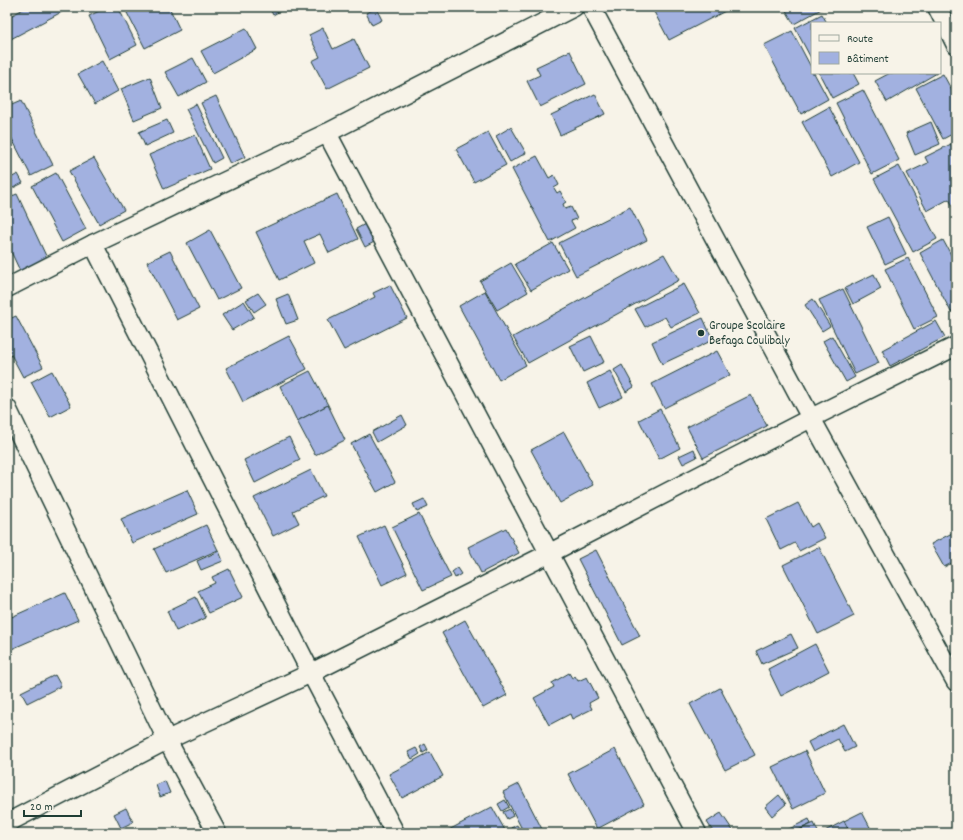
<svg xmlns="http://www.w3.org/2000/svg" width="963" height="840" font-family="Dekko,sans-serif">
	<rect width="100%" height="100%" fill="#f7f3e8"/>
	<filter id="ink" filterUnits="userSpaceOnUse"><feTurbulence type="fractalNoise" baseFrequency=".025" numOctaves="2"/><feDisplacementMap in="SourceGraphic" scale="8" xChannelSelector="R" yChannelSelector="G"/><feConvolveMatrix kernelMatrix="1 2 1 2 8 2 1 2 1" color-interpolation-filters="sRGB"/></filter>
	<g filter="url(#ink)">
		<!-- building -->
		<g fill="#a2b1e0" stroke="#1f3d34">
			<path d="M27,7h44l-64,34v-23z"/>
			<path d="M107,7h11l19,38 -27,14 -21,-43z"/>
			<path d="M124,7h45l11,23 -35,18z"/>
			<path d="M269,7h18l-14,8z"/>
			<path d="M658,7h75l-64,33 -16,-30z"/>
			<path d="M784,7h41l-31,17z"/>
			<path d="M376,8l6,12 -10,5 -6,-12z"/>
			<path d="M822,14l5,9h-15v37l-17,-32z"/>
			<path d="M246,28l11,21 -44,24 -12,-22z"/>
			<path d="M323,28l10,21 21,-10 15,29 -42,21 -15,-28 8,-4 -11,-22z"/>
			<path d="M792,31l20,38v4h2l14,26 -27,15 -37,-69z"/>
			<path d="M570,51l16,33 -46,23 -13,-26 13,-6 -4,-8z"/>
			<path d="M193,58l13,24 -27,15 -14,-25z"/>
			<path d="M102,61l16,30 -23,13 -17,-30z"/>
			<path d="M819,73h34l6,11 -27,14z"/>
			<path d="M890,73h47l-50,29 -12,-21z"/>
			<path d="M943,74l13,24v34l-13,7 -27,-51z"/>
			<path d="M150,77l12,31 -28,12 -13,-31z"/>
			<path d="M863,90l36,70 -27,14 -36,-71z"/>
			<path d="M595,94l10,20 -45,21 -9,-20z"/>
			<path d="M216,96l29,61 -15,7 -29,-61z"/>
			<path d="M21,101l32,64 -22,11 -24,-47v-22z"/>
			<path d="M196,104l26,54 -9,5 -27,-54z"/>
			<path d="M829,107l30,55 -27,15 -30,-55z"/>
			<path d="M167,120l6,13 -28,13 -6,-14z"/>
			<path d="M931,122l9,22 -25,11 -9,-22z"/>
			<path d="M511,127l15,26 -16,9 -14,-26z"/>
			<path d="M7,132l6,11 -6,3z"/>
			<path d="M488,132l18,33 -32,17 -18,-33z"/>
			<path d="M195,135l15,34 -46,20 -15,-34z"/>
			<path d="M951,144l5,10v58l-7,-13 -22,12 -20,-38 21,-10 -3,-6z"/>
			<path d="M537,156l12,22 5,-3 5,10 -5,3 3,5 3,-2 6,11 -3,2 2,5 6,-2 6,12 -6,2 4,7 -25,14 -38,-73z"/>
			<path d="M94,158l30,52 -25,14 -30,-53z"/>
			<path d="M899,166l38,73 -24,13 -39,-73z"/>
			<path d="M56,173l30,56 -24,13 -30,-56z"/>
			<path d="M18,174l5,9 -16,8v-11z"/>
			<path d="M17,194l30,64 -27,13 -13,-28v-45z"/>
			<path d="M337,194l21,45 -29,14 -9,-19 -16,7 10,22 -35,17 -23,-48z"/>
			<path d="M630,207l17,33 -71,36 -17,-33z"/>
			<path d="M888,217l18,37 -21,10 -18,-37z"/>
			<path d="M367,223l9,18 -11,6 -9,-18z"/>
			<path d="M210,230l31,58 -24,12 -30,-57z"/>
			<path d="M943,240l13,24v46l-5,2 -31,-59z"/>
			<path d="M553,243l15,26 -37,21 -16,-26z"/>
			<path d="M170,251l29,58 -22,11 -30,-58z"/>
			<path d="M664,254l15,26 -151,83 -15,-26z"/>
			<path d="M908,258l30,59 -24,12 -29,-60z"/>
			<path d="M511,263l17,29 -31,18 -17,-29z"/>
			<path d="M874,274l7,15 -28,15 -8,-16z"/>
			<path d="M684,284l16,29 -29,14 -6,-10 -20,10 -10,-18z"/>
			<path d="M390,285l17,33 -63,32 -16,-30 47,-23 -2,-4z"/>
			<path d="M843,289l36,74 -24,11 -36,-74z"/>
			<path d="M485,291l41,74 -27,15 -40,-74z"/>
			<path d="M258,293l8,11 -12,8 -8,-12z"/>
			<path d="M288,294l10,26 -12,4 -10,-25z"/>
			<path d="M813,299l17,27 -8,5 -17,-26z"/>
			<path d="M244,301l10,16 -22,13 -10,-15z"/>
			<path d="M16,316l27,51 -20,10 -16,-30v-27z"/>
			<path d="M703,318l10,22 -51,24 -10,-22z"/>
			<path d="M936,321l9,16 -55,29 -8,-16z"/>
			<path d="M289,336l18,33 -64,33 -17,-34z"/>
			<path d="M591,336l13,26 -21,10 -13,-26z"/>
			<path d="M832,336l23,41 -9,5 -23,-41z"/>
			<path d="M717,351l13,24 -66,33 -12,-24z"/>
			<path d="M622,365l12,22 -8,5 -12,-22z"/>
			<path d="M52,371l19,35 -21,11 -19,-35z"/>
			<path d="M310,371l18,34 -31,16 -17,-35z"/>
			<path d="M610,371l13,26 -24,11 -12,-25z"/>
			<path d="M751,395l16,31 -64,32 -16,-31z"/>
			<path d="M328,405l17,35 -30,15 -18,-34z"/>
			<path d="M660,409l20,39 -21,11 -20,-39z"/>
			<path d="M402,415l5,10 -30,17 -5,-10z"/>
			<path d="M564,432l29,53 -33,18 -29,-53z"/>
			<path d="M369,434l26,48 -18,10 -26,-48z"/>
			<path d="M289,437l11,23 -45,23 -11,-23z"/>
			<path d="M694,449l3,8 -14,7 -4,-8z"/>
			<path d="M311,470l13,26 -31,15 6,12 -26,13 -19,-38z"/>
			<path d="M187,490l11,24 -66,29 -11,-24z"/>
			<path d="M424,499l4,8 -11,5 -4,-8z"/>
			<path d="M798,503l13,24 6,-4 8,15 -26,13 -4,-8 -14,7 -15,-31z"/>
			<path d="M419,514l32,63 -28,13 -31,-63z"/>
			<path d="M206,525l12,25 -52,23 -12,-24z"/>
			<path d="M384,525l23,48 -25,12 -23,-48z"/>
			<path d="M506,528l13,25 -38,20 -13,-26z"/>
			<path d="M956,531v30l-12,6 -13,-23z"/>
			<path d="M819,547l35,69 -36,18 -35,-69z"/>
			<path d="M596,550l44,86 -18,9 -44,-86z"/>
			<path d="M219,551l4,10 -22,9 -4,-9z"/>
			<path d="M457,568l4,6 -6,4 -3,-6z"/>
			<path d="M229,569l14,28 -34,16 -11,-22 17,-8 -3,-6z"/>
			<path d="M65,593l13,27 -71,31v-32z"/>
			<path d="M196,597l10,21 -30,13 -9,-20z"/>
			<path d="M465,620l42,75 -24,13 -41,-75z"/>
			<path d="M791,634l7,14 -36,16 -6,-13z"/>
			<path d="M815,644l14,27 -48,25 -13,-27z"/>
			<path d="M569,673l3,5 3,-2 3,5 9,-4 11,21 -9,5 3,6 -20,10 -2,-5 -21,11 -15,-27 20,-11 -2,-4z"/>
			<path d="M55,675l6,11 -34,17 -6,-11z"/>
			<path d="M720,688l35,67 -30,15 -35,-66z"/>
			<path d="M843,724l12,23 -10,5 -7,-13 -25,13 -5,-10z"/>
			<path d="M425,744l3,6 -5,3 -3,-6z"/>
			<path d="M416,748l4,6 -8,5 -4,-7z"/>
			<path d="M615,749l29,55 -47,25 -29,-55z"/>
			<path d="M805,751l20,42 -32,16 -21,-42z"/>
			<path d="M430,752l13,24 -41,22 -13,-24z"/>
			<path d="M165,781l5,12 -10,4 -4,-12z"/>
			<path d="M519,784l25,49h-20l-21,-41z"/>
			<path d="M779,795l7,9 -14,12 -7,-9z"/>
			<path d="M505,800l4,7 -7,4 -4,-7z"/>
			<path d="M492,807l14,25 -63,1z"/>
			<path d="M126,808l7,14 -12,6 -7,-14z"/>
			<path d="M510,809l3,7 -6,3 -4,-7z"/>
			<path d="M862,812l11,21h-23l-6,-12z"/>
			<path d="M721,813l13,19 -2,1h-18l-7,-11z"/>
			<path d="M809,819l2,5 -19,9h-7v-2z"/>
			<path d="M844,821l6,12h-29z"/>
			<path d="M814,823l4,9 -1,1h-24z"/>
			<path d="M517,825l4,7 -7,1 -3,-5z"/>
		</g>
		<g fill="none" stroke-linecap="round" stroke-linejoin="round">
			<!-- street casing -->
			<g stroke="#1f3d34" stroke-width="21">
				<g id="street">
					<path d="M591,7l220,411 145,264"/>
					<path d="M937,7l19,38"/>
					<path d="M327,133l370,700"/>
					<path d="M93,244l218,429 84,160"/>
					<path d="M7,288l86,-44 234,-111 247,-126"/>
					<path d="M7,408l160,332 50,93"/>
					<path d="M7,823l160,-83 144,-67 239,-120 261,-135 145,-72"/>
				</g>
			</g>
			<!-- street -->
			<use href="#street" stroke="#f7f3e8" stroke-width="18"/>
		</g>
	</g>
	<!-- markers -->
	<circle fill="#1f3d34" stroke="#f7f3e8" stroke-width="1.5" cx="701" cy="333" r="4"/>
	<g text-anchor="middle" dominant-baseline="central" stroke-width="3.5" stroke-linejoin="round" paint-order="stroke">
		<!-- poi labels -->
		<g font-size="13" fill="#1f3d34" stroke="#f7f3e8" text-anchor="start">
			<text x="709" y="326">Groupe Scolaire<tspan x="709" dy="15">Befaga Coulibaly</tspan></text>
		</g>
	</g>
	<!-- margin -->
	<rect width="963" height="840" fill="none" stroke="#f7f3e8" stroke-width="24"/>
	<rect x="12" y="12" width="939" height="816" fill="none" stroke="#1f3d34" stroke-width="1.5" filter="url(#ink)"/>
	<!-- legend -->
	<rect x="811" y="22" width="130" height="52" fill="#f7f3e8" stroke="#a1aaa0"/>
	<rect x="819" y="35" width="20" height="6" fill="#f7f3e8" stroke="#a1aaa0"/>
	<text x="847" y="42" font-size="12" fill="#1f3d34">Route</text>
	<rect x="819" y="52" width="20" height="12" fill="#a2b1e0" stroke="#a1aaa0"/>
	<text x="847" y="62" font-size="12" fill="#1f3d34">Bâtiment</text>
	<!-- scale -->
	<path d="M24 810v6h57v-6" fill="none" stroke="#1f3d34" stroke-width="2"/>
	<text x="30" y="810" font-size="12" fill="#1f3d34" stroke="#f7f3e8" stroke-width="3" paint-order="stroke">20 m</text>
</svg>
